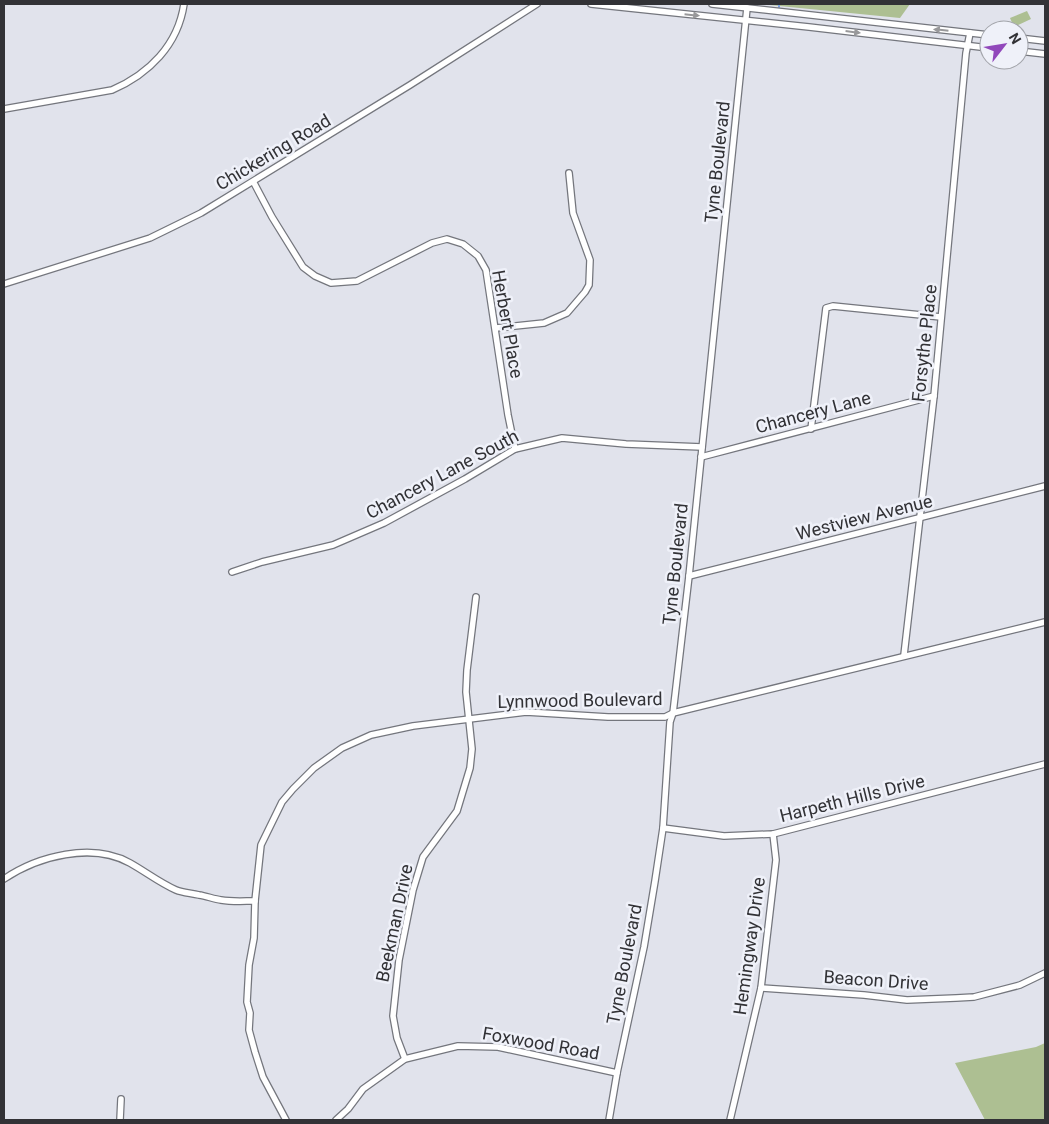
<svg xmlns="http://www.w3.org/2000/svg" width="1049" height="1124" font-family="Roboto,sans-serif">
	<rect width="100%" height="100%" fill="#e1e3ec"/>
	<!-- green -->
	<g fill="#adbf92">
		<path d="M759,4h151l-10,14z"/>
		<path d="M1027,11l4,8 -17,8 -4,-9z"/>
		<path d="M1045,1043v77h-60l-30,-57 81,-16z"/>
	</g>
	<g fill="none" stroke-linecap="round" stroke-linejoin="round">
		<!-- stream -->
		<path stroke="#7fa4df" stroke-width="2" d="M779,4v3"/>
		<!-- minor casing -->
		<g stroke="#74767d" stroke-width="8">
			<g id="minor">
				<path d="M591,4l218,23 180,21"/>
				<path d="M712,4l277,31"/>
				<path d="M1019,38l26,3"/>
				<path d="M1019,51l26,3"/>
				<path d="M4,109l108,-19c37,-16 66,-45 72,-86"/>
				<path d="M254,183l18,34 31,50 12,9 16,7 26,-2 75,-38 15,-4 16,5 15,12 8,14 22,145 7,34"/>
				<path d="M4,284l146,-46 51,-25 209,-128 127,-81"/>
				<path d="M496,328l48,-5 23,-10 18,-21 4,-7 1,-25 -17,-47 -4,-40"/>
				<path d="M811,429l15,-121 7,-2 108,11"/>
				<path d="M701,457l233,-61"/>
				<path d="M232,572l30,-10 71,-17 51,-22 81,-44 50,-30 47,-11 64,6 76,3"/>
				<path d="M689,576l356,-90"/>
				<path d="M904,655l30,-259 32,-343 4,-20"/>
				<path d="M663,828l61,8 49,-2 272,-70"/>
				<path d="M4,879c34,-23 88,-37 126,-16 16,9 30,20 46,27 7,3 16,3 23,5 7,1 15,4 22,5 11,2 23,1 34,1"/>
				<path d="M761,988l103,7 43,5 49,-2 18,-1 46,-12 25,-12"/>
				<path d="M405,1059l-8,-21 -4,-22 6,-56 14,-70 10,-33 34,-46 13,-43 2,-19 -6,-57 1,-22 9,-73"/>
				<path d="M120,1120l1,-21"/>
				<path d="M286,1120l-23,-43 -8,-25 -6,-22 1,-17 -3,-11 2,-37 5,-27 1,-37 6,-56 21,-43 11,-13 21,-21 28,-20 29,-13 42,-9 113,-14 82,5h57l8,-4 372,-91"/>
				<path d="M336,1120l12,-11 15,-20 42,-30 53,-13 40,1 119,26"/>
				<path d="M609,1120l8,-47 27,-126 11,-66 8,-53 7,-106 3,-9 16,-137 58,-568"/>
				<path d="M730,1120l31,-132 15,-128 -3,-26"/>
			</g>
		</g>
		<!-- minor -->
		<use href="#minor" stroke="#fff" stroke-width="5.5"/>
	</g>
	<!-- one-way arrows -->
	<defs><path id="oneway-solid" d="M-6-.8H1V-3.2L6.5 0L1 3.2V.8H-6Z" transform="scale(1.25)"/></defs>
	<g fill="#98989a">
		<use href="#oneway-solid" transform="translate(692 15) rotate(6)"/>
		<use href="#oneway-solid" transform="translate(941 30) rotate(-174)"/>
		<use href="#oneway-solid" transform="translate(853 32) rotate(7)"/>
	</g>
	<g text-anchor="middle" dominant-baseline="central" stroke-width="5" stroke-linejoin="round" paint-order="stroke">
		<!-- street labels -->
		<g font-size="18" fill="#323236" stroke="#eff1f9">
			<text transform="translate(273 152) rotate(-31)">Chickering Road</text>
			<text transform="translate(717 162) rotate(-84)">Tyne Boulevard</text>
			<text transform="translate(508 324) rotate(80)">Herbert Place</text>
			<text transform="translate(924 343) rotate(-84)">Forsythe Place</text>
			<text transform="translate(813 412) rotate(-15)">Chancery Lane</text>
			<text transform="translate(442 474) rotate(-28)">Chancery Lane South</text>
			<text transform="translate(864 517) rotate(-14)">Westview Avenue</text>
			<text transform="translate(675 564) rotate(-84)">Tyne Boulevard</text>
			<text transform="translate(580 700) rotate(-1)">Lynnwood Boulevard</text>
			<text transform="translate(852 798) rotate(-14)">Harpeth Hills Drive</text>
			<text transform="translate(394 923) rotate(-78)">Beekman Drive</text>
			<text transform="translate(749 946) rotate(-82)">Hemingway Drive</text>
			<text transform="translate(624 964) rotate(-79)">Tyne Boulevard</text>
			<text transform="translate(876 980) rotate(4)">Beacon Drive</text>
			<text transform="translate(541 1043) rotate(10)">Foxwood Road</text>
		</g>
	</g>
	<!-- border -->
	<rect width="1049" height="1124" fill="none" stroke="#323236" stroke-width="10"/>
	<!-- north arrow -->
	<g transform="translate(1004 45) rotate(59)"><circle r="24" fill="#eff1f9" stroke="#a3a5ab"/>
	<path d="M0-4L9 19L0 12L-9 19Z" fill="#9148bb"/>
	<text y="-8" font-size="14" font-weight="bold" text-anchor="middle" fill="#323236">N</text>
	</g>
</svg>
